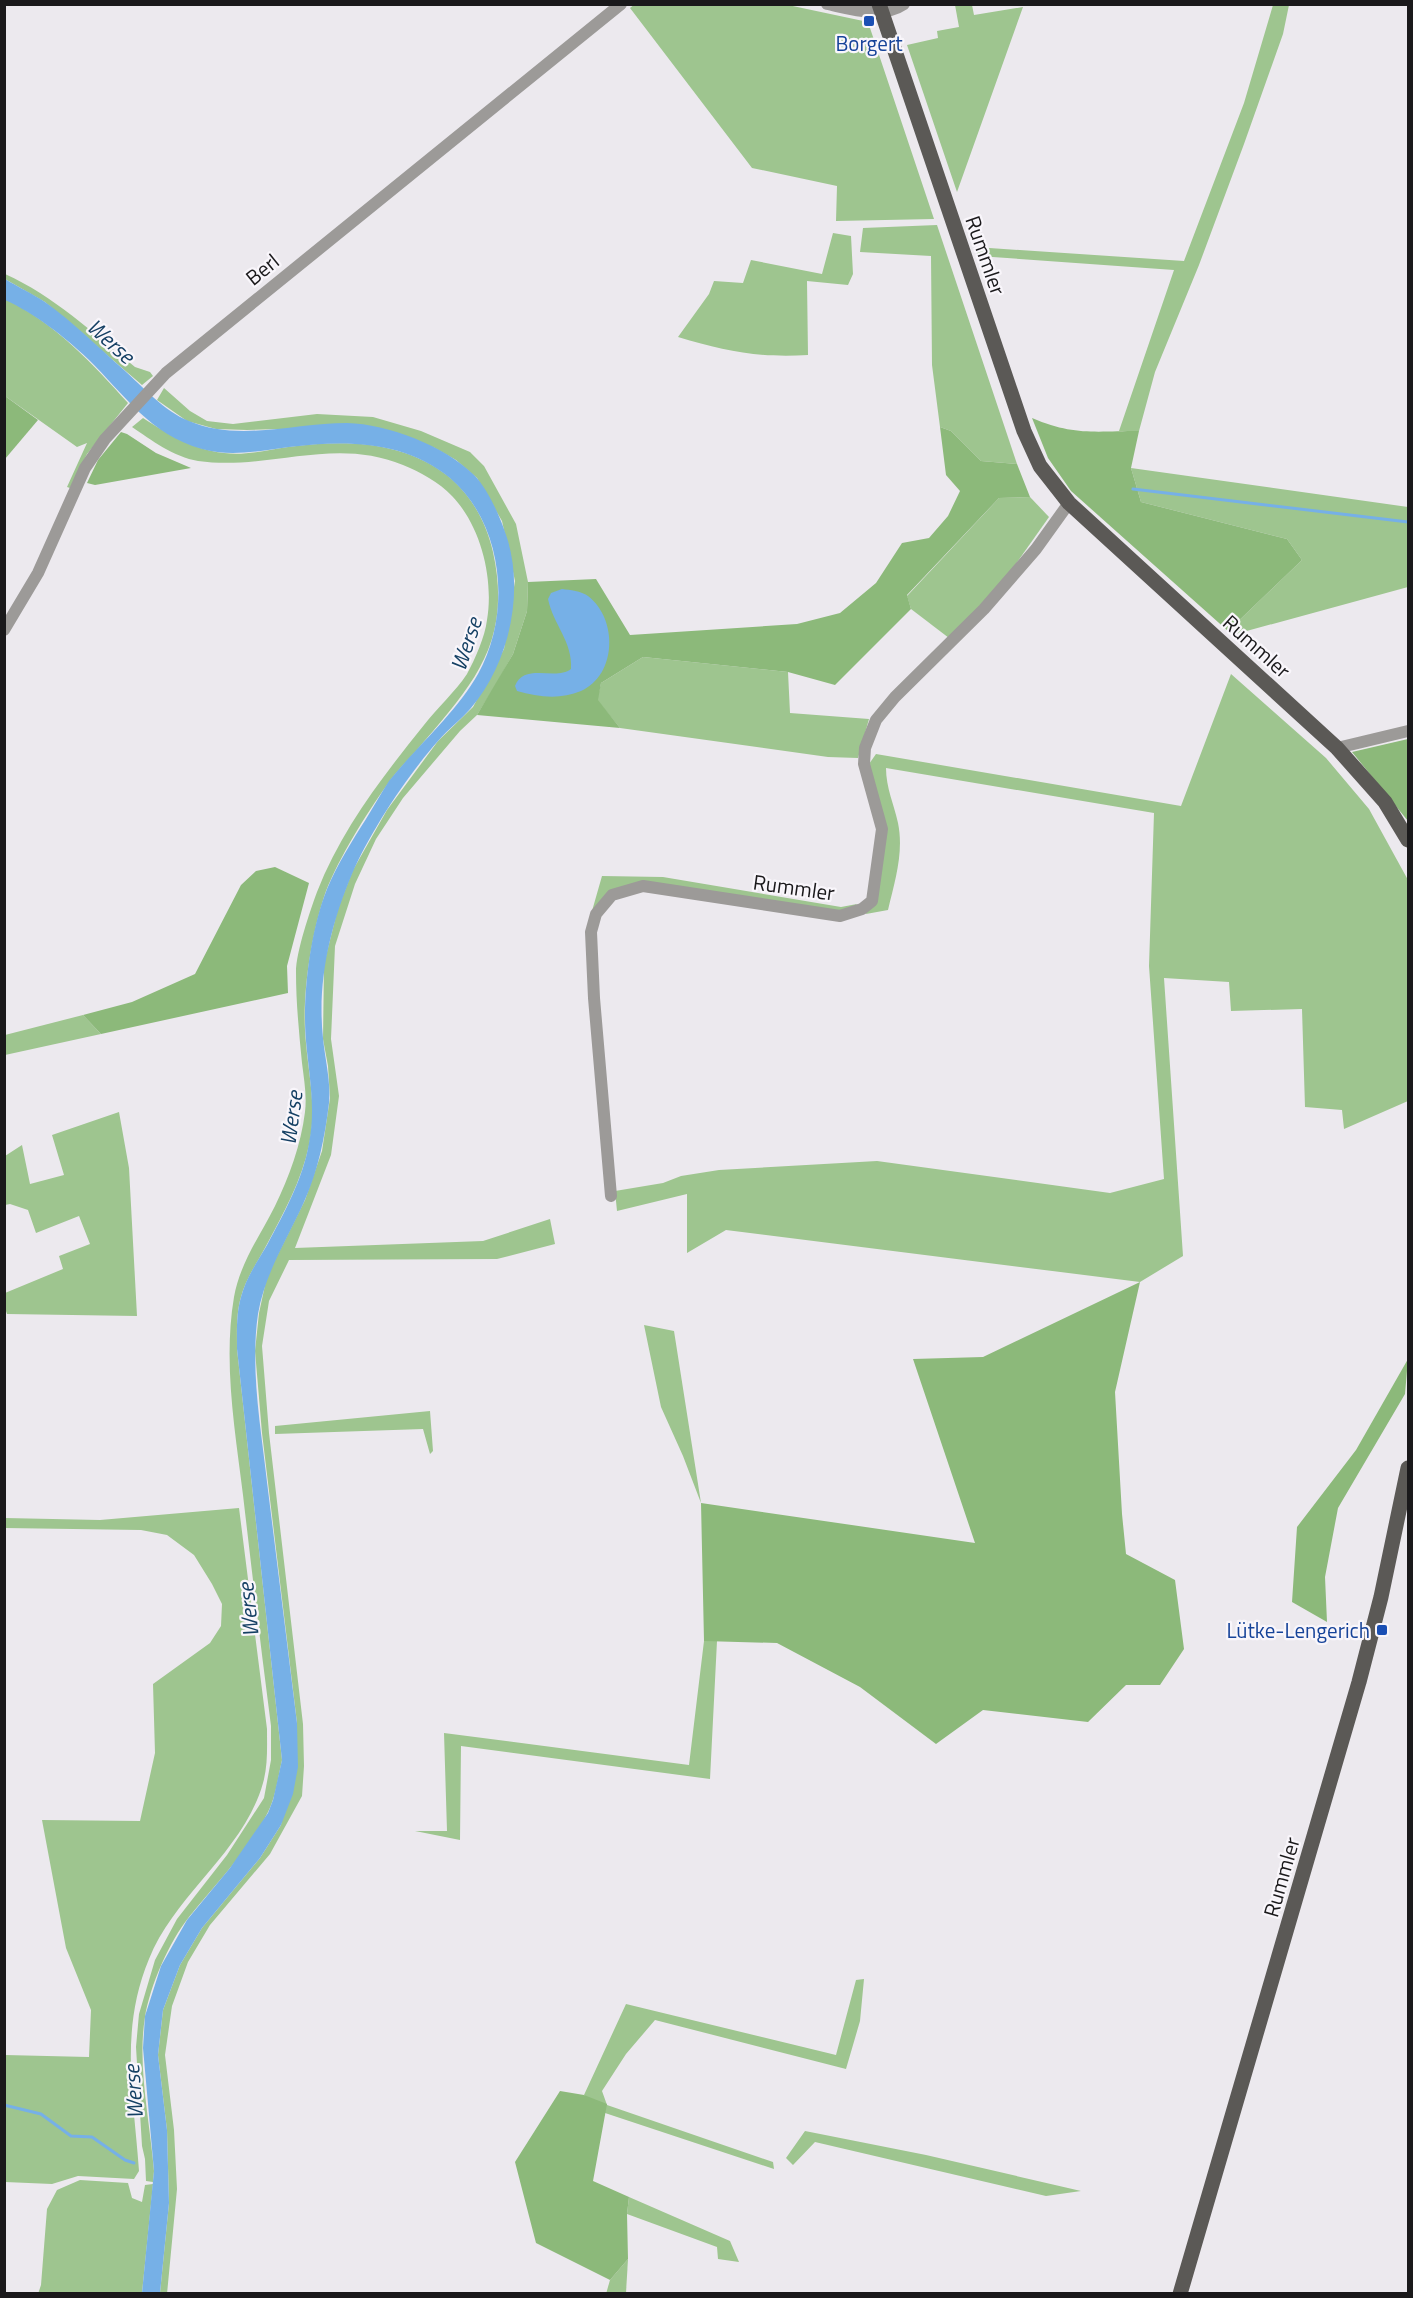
<svg xmlns="http://www.w3.org/2000/svg" width="1413" height="2298" font-family="'Titillium Web',sans-serif">
	<rect width="100%" height="100%" fill="#ece9ee"/>
	<!-- green -->
	<g fill="#9ec58f">
		<path d="M635,4l153,1 80,17 66,197 -98,2 1,-35 -85,-18 -122,-160z"/>
		<path d="M955,5h17l2,10 49,-8 -66,185 -50,-147 31,-7 -1,-7 22,-4z"/>
		<path d="M1273,5h16l-6,29 -39,110 -45,121 -44,107 -16,59h-20l55,-161 -196,-14 -3,-9 209,14 60,-158z"/>
		<path d="M937,225l80,239 -36,-3 -30,-30 -11,-4 -8,-62 -1,-109 -71,-4 3,-24z"/>
		<path d="M833,233l18,3 2,38 -5,11 -41,-4 1,74c-51,3 -83,-4 -130,-18l31,-43 5,-13 29,2 8,-23 71,14z"/>
		<path d="M5,274c49,22 88,59 130,93l15,5 3,4 -11,9 -97,-83 -40,-23z"/>
		<path d="M5,299c49,23 88,65 123,104l-41,51 -17,34 -3,-1 20,-44 -10,4 -72,-51z"/>
		<path d="M164,388l26,23 17,10 26,3 84,-10 56,3 48,14 49,21 14,14 32,58 12,58 -1,29 -14,43 -18,32 -18,29 -17,16 -57,67 -27,41 -21,45 -20,62 -4,93 8,57 -8,59 -36,93 188,-7 67,-22 5,25 -58,15 -208,1 -20,41 -7,45 7,87 34,291 1,42 -2,30 -32,58 -60,71 -22,37 -16,44 -7,49 9,75 3,59 -10,105 -7,-1 9,-90 -2,-73 -9,-75 5,-45 17,-45 22,-37 58,-70 21,-33 16,-102 -35,-290 -7,-82 4,-38 8,-37 38,-76 17,-49 8,-53 -2,-32 -5,-27 1,-75 14,-56 15,-38 34,-60 51,-69 35,-34 31,-58 11,-68 -13,-60 -25,-43 -21,-18 -23,-13 -154,-18 -32,1 -31,-1 -29,-8 -30,-21z"/>
		<path d="M143,418c27,17 48,31 81,35 21,3 44,-3 64,-6 56,-7 113,-7 160,29 24,20 38,46 45,76 20,92 -21,133 -77,199 -10,11 -21,22 -29,34 -21,29 -48,73 -61,106 -15,43 -25,107 -20,152 3,35 11,67 3,102 -7,35 -26,69 -43,101 -9,17 -20,32 -25,51 -5,17 -4,35 -4,52l45,411c-4,17 -6,36 -14,52 -20,40 -52,71 -79,105 -20,25 -39,69 -44,100 -8,48 5,105 9,154l-1,11 -7,-1 -1,-22 -3,-13 -6,-99 3,-33 16,-54 22,-41 50,-64 37,-57 7,-38v-34c-10,-77 -19,-154 -28,-231 -8,-65 -20,-133 -9,-198 6,-34 26,-61 41,-91 14,-29 26,-61 30,-94 2,-17 -1,-32 -3,-49 -3,-30 -6,-61 -6,-91 0,-20 14,-61 21,-80 24,-62 66,-116 107,-167 13,-17 31,-33 43,-51 8,-15 18,-37 20,-54 7,-41 -6,-94 -35,-124 -13,-14 -32,-24 -49,-31 -70,-29 -134,6 -205,-4 -24,-4 -47,-21 -66,-34z"/>
		<path d="M1131,468l277,39v80l-176,48 -4,-4 74,-71 -15,-21 -146,-37z"/>
		<path d="M1030,497l19,20 -46,65 -54,56 -38,-29 -4,-13 92,-98z"/>
		<path d="M643,657l145,15 2,41 79,6 -11,39 -30,-1 -208,-29 -23,-28 4,-17z"/>
		<path d="M1231,674l95,84 43,51 39,71v221l-64,28 -2,-19 -37,-3 -3,-98 -71,2 -2,-29 -65,-4 19,278 -43,26 -414,-52 -39,23v-59l-70,17 -2,-20 48,-8 18,-7 38,-6 158,-9 233,32 54,-14 -15,-213 5,-153 -268,-45c0,20 8,36 12,55 6,29 -3,58 -10,87l-22,4 19,-77 -16,-73 7,-10 305,52z"/>
		<path d="M602,876l61,1 178,30 16,-3 -4,5 -14,3 -202,-29 -45,28z"/>
		<path d="M83,1015l18,19 -96,21v-20z"/>
		<path d="M119,1112l10,56 8,148 -130,-2 -2,-6v-15l58,-24 -4,-13 31,-12 -11,-28 -43,17 -8,-23 -18,-6 -5,1v-49l17,-11 8,39 34,-9 -12,-40z"/>
		<path d="M644,1325l30,6 27,172 -18,-47 -22,-49z"/>
		<path d="M430,1411l3,40 -3,3 -7,-25 -148,5v-8z"/>
		<path d="M239,1508l28,221c0,18 1,37 -4,54 -19,68 -88,111 -114,176 -30,72 -15,138 -10,212l-5,8 -56,-3 -26,8 -47,-2v-127l84,2 2,-47 -25,-62 -24,-128 98,1 15,-68 -2,-69 57,-41 11,-17 1,-22 -10,-20 -18,-29 -27,-20 -26,-5 -136,-2v-10l95,2z"/>
		<path d="M704,1641h13l-7,138 -249,-33 -1,94 -45,-9h32l-3,-98 245,32z"/>
		<path d="M864,1979l-4,42 -14,48 -191,-49 -29,34 -24,37 5,14 166,57 1,7 -169,-56 -21,-18 42,-91 210,51 20,-75z"/>
		<path d="M805,2131l121,24 155,36 -35,5 -231,-54 -22,23 -7,-7z"/>
		<path d="M80,2180l48,3 4,15 10,4 3,-17 8,-1 -11,109 -104,1 3,-9 6,-76 10,-19z"/>
		<path d="M629,2197l101,44 9,21 -21,-3 -1,-12 -90,-33z"/>
		<path d="M628,2259l-2,34 -20,1 4,-14z"/>
	</g>
	<!-- forest -->
	<g fill="#8cb97a">
		<path d="M5,396l33,24 -33,39z"/>
		<path d="M1032,418c42,18 63,13 107,13l-8,37 10,34 146,37 15,21 -74,71 -157,-140 -23,-33z"/>
		<path d="M940,427l11,4 30,30 36,3 13,33 -31,1 -92,97 4,14 -76,76 -47,-13 -145,-15 -42,26 -3,17 22,28 -143,-13 36,-61 14,-43 1,-29 68,-3 34,56 167,-11 43,-11 36,-30 26,-40 27,-5 19,-22 12,-25 -14,-16z"/>
		<path d="M121,432l6,2 29,19 35,15 -96,17 -8,-2 11,-23z"/>
		<path d="M1408,739v82l-56,-69z"/>
		<path d="M275,867l34,16 -22,83 1,27 -187,41 -18,-19 49,-13 63,-28 46,-89 15,-14z"/>
		<path d="M1140,1282l-25,110 7,122 4,40 49,26 9,69 -24,36h-34l-38,37 -105,-12 -47,34 -76,-57 -83,-44 -73,-2 -3,-138 274,40 -62,-184 70,-2z"/>
		<path d="M1408,1359l-3,35 -67,114 -13,69 2,45 -35,-20 5,-75 59,-77z"/>
		<path d="M560,2091l24,4 23,9 -14,77 36,16 -2,17 1,45 -18,21 -74,-37 -21,-81z"/>
	</g>
	<!-- water -->
	<g fill="#76b0e7">
		<path d="M5,279c13,8 28,15 40,23 28,20 53,45 78,67 20,18 41,42 66,52 49,21 106,2 158,2 41,1 98,23 127,52 15,15 28,46 34,66 16,55 0,124 -37,167 -10,12 -23,21 -33,33 -31,35 -68,91 -86,133 -22,52 -35,108 -29,164 2,22 8,43 6,65 -4,34 -11,68 -25,99 -17,38 -39,71 -46,112 -8,55 3,114 9,168 10,80 20,161 30,241l1,44 -5,27 -12,31 -21,33 -58,70 -22,37 -17,45 -5,45 9,75 2,73 -9,90h-18l12,-122 -11,-123 2,-32 16,-50 26,-46 43,-52 38,-55 5,-13 9,-40 -45,-411c0,-17 -1,-35 4,-52 5,-19 16,-35 26,-52 17,-32 36,-66 42,-102 7,-35 0,-67 -3,-102 -4,-44 4,-110 21,-152 10,-24 25,-48 39,-70 8,-13 15,-26 23,-38 28,-35 67,-68 89,-107 34,-61 26,-150 -28,-196 -46,-38 -105,-38 -161,-31 -29,4 -59,10 -87,2 -53,-15 -77,-54 -114,-90 -23,-22 -54,-46 -83,-59z"/>
		<path d="M562,589c8,1 19,2 26,7 30,23 29,79 -7,95 -21,9 -43,6 -64,0l-2,-5c9,-24 41,-5 56,-17 2,-27 -18,-45 -23,-70l3,-6z"/>
	</g>
	<g fill="none" stroke-linecap="round" stroke-linejoin="round">
		<!-- stream -->
		<g stroke="#76b0e7" stroke-width="3">
			<path d="M1133,489l275,33"/>
			<path d="M4,2105l37,9 30,22 21,1 33,23 9,3"/>
		</g>
		<!-- minor -->
		<g stroke="#9c9a98" stroke-width="12">
			<path d="M827,4c24,5 55,15 77,0"/>
			<path d="M4,630l34,-57 47,-105 20,-29 61,-66 455,-369"/>
			<path d="M1337,748l71,-17"/>
			<path d="M611,1196l-17,-198 -3,-66 5,-18 16,-19 31,-9 197,30 22,-7 10,-8 10,-72 -18,-65 1,-16 11,-28 19,-23 89,-88 52,-60 33,-46"/>
		</g>
		<!-- major -->
		<g stroke="#5b5956" stroke-width="15">
			<path d="M879,4l145,427 16,35 29,37 268,245 48,54 23,38"/>
			<path d="M1180,2294l179,-612 22,-85 27,-129"/>
		</g>
	</g>
	<!-- markers -->
	<g fill="#1a4fb4" stroke="#f9f6fb" stroke-width="2">
		<rect x="863" y="15" width="12" height="12" rx="3"/>
		<rect x="1376" y="1624" width="12" height="12" rx="3"/>
	</g>
	<g text-anchor="middle" dominant-baseline="central" stroke-width="4.5" stroke-linejoin="round" paint-order="stroke">
		<!-- transit labels -->
		<g font-size="21" fill="#164399" stroke="#f9f6fb">
			<text x="869" y="43">Borgert</text>
			<text x="1370" y="1630" text-anchor="end">Lütke-Lengerich</text>
		</g>
		<!-- street labels -->
		<g font-size="21" fill="#1a191b" stroke="#f9f6fb">
			<text transform="translate(986 255) rotate(71)">Rummler</text>
			<text transform="translate(262 269) rotate(-39)">Berl</text>
			<text transform="translate(1257 646) rotate(42)">Rummler</text>
			<text transform="translate(794 887) rotate(8)">Rummler</text>
			<text transform="translate(1281 1877) rotate(-74)">Rummler</text>
		</g>
		<!-- water labels -->
		<g font-size="22" font-style="italic" fill="#154064" stroke="#f9f6fb">
			<text transform="translate(111 341) rotate(42)">Werse</text>
			<text transform="translate(466 644) rotate(-71)">Werse</text>
			<text transform="translate(291 1118) rotate(-82)">Werse</text>
			<text transform="translate(248 1610) rotate(-96)">Werse</text>
			<text transform="translate(133 2092) rotate(-94)">Werse</text>
		</g>
	</g>
	<!-- border -->
	<rect width="1413" height="2298" fill="none" stroke="#1a191b" stroke-width="12"/>
</svg>
